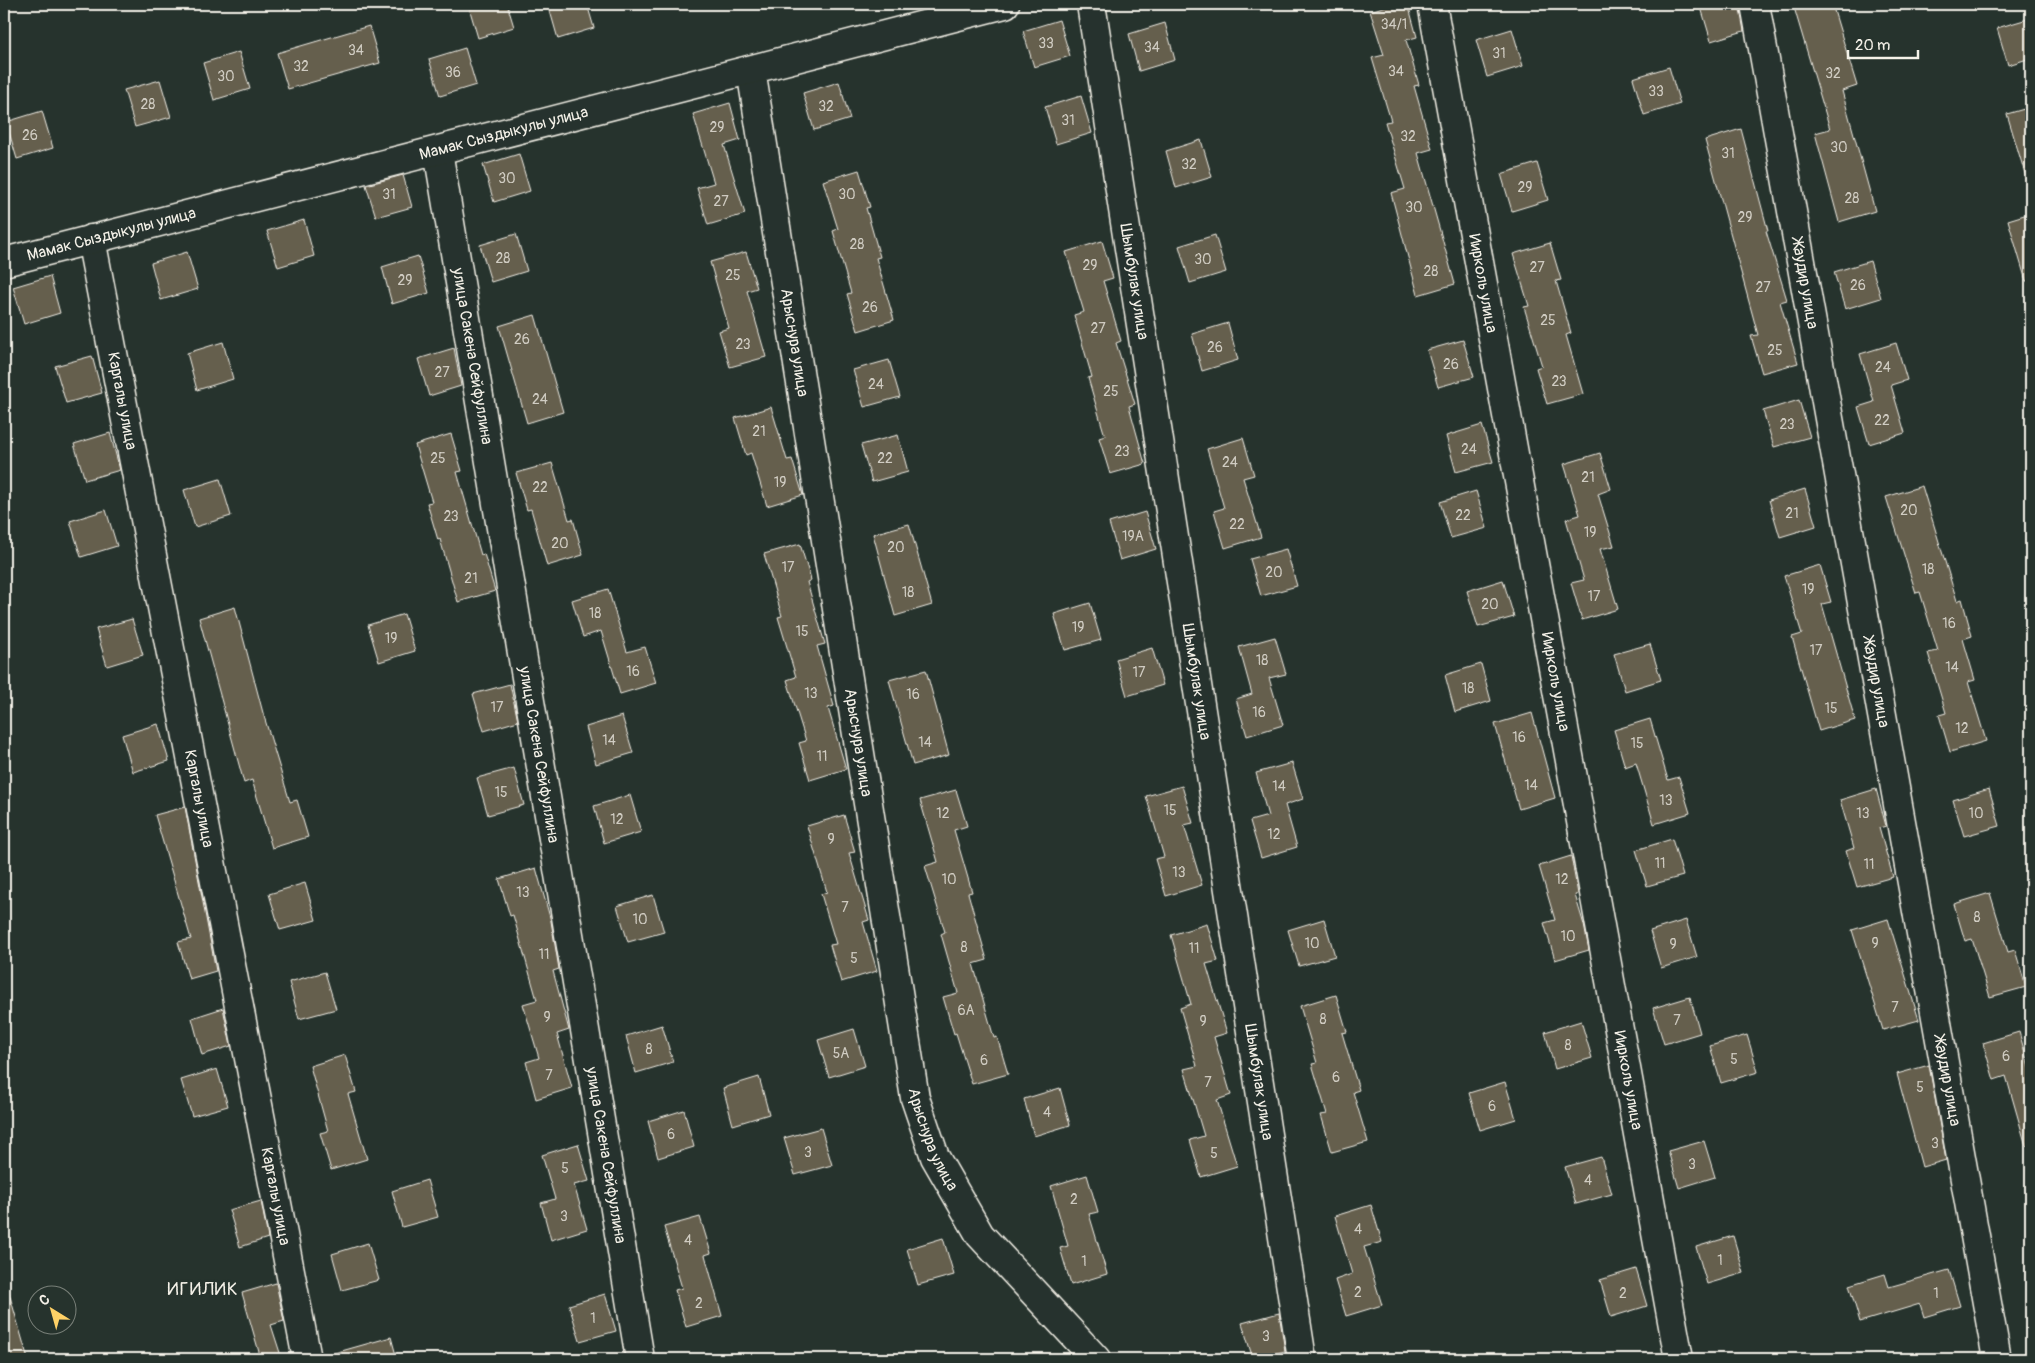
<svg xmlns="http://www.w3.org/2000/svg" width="2035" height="1363" font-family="Pangolin,sans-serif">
	<rect width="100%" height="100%" fill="#26332d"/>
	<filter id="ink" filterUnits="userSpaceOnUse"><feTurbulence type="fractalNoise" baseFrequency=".02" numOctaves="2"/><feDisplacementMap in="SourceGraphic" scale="10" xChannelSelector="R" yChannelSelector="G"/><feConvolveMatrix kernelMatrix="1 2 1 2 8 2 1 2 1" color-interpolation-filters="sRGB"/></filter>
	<g filter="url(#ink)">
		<!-- building -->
		<g fill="#655e4e" stroke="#f4f1e8">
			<path d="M468,4h39l7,23 -36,11z"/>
			<path d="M548,4h39l7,24 -36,11z"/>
			<path d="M1393,4h15l9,33 -11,3 13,45 -5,1 18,63 -14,4 37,131 -37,11 -27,-102 14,-4 -20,-67 6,-1 -19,-63 12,-3 -14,-44z"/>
			<path d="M1700,4h39l5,27 -33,10z"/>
			<path d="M1793,4h39l25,82 -15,5 33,120 -36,11 -24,-89 15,-4z"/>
			<path d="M2031,18v40l-23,7 -11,-37z"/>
			<path d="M1059,20l11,36 -36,11 -11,-36z"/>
			<path d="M1165,23l10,37 -36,11 -10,-37z"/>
			<path d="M369,26l11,37 -92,26 -11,-36z"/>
			<path d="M1512,29l11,37 -36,11 -11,-37z"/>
			<path d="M465,48l11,37 -36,11 -11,-37z"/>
			<path d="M239,52l11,37 -36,11 -11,-37z"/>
			<path d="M1669,67l11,37 -36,11 -11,-37z"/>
			<path d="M160,80l11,37 -36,10 -11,-37z"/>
			<path d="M839,82l11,37 -36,11 -11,-37z"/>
			<path d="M1081,96l11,37 -36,11 -11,-37z"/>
			<path d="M730,103l10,37 -16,5 21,69 -37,11 -11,-37 17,-5 -21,-69z"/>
			<path d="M2031,107v69l-5,1 -19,-63z"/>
			<path d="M42,111l11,37 -36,11 -11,-37z"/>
			<path d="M1741,129l27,102h-2l21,69 -7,2 18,61 -36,10 -11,-37 7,-1 -53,-195z"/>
			<path d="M1201,140l11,37 -36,11 -10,-37z"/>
			<path d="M519,154l11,37 -36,11 -11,-37z"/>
			<path d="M1537,163l11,37 -36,11 -11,-37z"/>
			<path d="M859,170l11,37 -4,1 14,49 -4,1 18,62 -36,11 -11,-37 4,-1 -18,-62 5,-2 -15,-48z"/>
			<path d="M403,175l9,32 -36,10 -10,-32z"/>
			<path d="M2031,213v68h-5l-18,-61z"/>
			<path d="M304,220l10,36 -36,11 -11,-36z"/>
			<path d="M516,234l11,37 -36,11 -11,-37z"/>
			<path d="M1215,235l11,37 -36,11 -11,-37z"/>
			<path d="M1102,241l11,37 -10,3 18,60 -5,2 19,61 -6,2 16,58 -35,10 -11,-36 6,-2 -17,-58 4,-1 -18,-62 10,-3 -18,-60z"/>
			<path d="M1550,243l11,37 -5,1 15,52 -5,2 17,59 -36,10 -11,-36 6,-2 -18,-59 5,-1 -16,-52z"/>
			<path d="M187,252l11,37 -37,11 -10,-37z"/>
			<path d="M746,252l11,36 -10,3 19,66 -36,10 -11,-36 10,-3 -19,-66z"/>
			<path d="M418,256l11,37 -37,11 -10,-37z"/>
			<path d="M1870,261l11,37 -36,11 -11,-37z"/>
			<path d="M50,276l10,37 -36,11 -11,-37z"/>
			<path d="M535,315l28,97 -36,11 -28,-97z"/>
			<path d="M1228,323l10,37 -36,11 -10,-37z"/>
			<path d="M1463,340l11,37 -36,10 -11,-37z"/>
			<path d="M223,342l10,37 -36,11 -10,-37z"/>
			<path d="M1896,343l11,37 -16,5 14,48 -36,11 -11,-37 16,-5 -14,-48z"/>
			<path d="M454,348l7,38 -32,10 -11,-37z"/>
			<path d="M92,356l10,37 -36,10 -11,-37z"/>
			<path d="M889,360l11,37 -36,10 -11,-37z"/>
			<path d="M1799,400l11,37 -36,10 -11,-36z"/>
			<path d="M771,407l16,53 5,-1 11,36 -36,11 -16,-53 -5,2 -11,-37z"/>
			<path d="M1482,425l11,37 -37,10 -10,-36z"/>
			<path d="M110,433l10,37 -35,10 -11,-36z"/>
			<path d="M451,434l11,37 -5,1 24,83 3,-1 11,37 -37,11 -18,-63 -2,1 -11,-37 5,-1 -17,-57z"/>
			<path d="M898,435l10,37 -36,10 -11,-37z"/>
			<path d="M1243,438l11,37 -11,3 18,59 -36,11 -11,-37 10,-3 -17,-59z"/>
			<path d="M1600,453l11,36 -13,5 16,52 -14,3 18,60 -36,11 -11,-37 13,-3 -18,-61 14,-4 -16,-51z"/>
			<path d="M552,463l17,57 4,-1 10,36 -36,11 -16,-57 -4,1 -11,-37z"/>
			<path d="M220,479l11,37 -36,11 -11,-37z"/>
			<path d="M1922,486l35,115 5,-2 10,37 -9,3 12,41 -7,2 18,59 -36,11 -11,-37 7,-2 -18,-60 10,-2 -18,-59 -4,1 -30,-96z"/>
			<path d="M1805,489l11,37 -36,11 -11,-37z"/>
			<path d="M1476,491l11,37 -36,10 -11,-36z"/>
			<path d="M106,510l11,36 -36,11 -11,-36z"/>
			<path d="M1145,512l11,37 -36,11 -11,-37z"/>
			<path d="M909,524l23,81 -37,11 -22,-82z"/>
			<path d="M800,544l11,36 -4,2 18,62 -8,2 17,60 -6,2 18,61 -36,11 -11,-37 7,-2 -19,-61 9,-3 -18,-60 4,-1 -18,-62z"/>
			<path d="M1286,549l11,37 -36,10 -11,-37z"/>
			<path d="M1820,565l11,37 -9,2 33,116 -36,11 -27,-94 10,-3 -18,-58z"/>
			<path d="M1503,580l11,37 -36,10 -11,-36z"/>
			<path d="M608,589l19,63 18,-5 11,36 -36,11 -19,-63 -18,6 -11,-37z"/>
			<path d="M1090,603l11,37 -36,10 -11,-36z"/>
			<path d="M235,607l28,106 27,89 7,-2 11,37 -36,11 -20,-68 -8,3 -45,-165z"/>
			<path d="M404,614l11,37 -36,11 -11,-37z"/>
			<path d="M132,619l11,36 -36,11 -11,-37z"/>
			<path d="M1275,637l11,37 -17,4 14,47 -36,11 -11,-37 16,-5 -13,-47z"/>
			<path d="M1650,644l11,36 -36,11 -11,-37z"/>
			<path d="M1152,648l11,37 -36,11 -11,-37z"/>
			<path d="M1481,664l10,37 -36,11 -10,-37z"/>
			<path d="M926,670l23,85 -36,10 -24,-85z"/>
			<path d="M510,684l8,37 -34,10 -11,-37z"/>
			<path d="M1532,713l23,85 -36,11 -24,-85z"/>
			<path d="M622,716l11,37 -37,11 -10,-37z"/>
			<path d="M1650,719l18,61 11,-3 11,36 -36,11 -18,-61 -11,4 -11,-37z"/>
			<path d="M158,724l11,37 -36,11 -11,-37z"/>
			<path d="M1292,763l11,36 -18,6 12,42 -36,11 -11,-37 18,-5 -12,-43z"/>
			<path d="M514,768l10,37 -36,10 -11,-37z"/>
			<path d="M1182,786l11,37 -9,2 18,60 -36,11 -11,-37 9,-2 -18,-61z"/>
			<path d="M1876,789l10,37 -7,2 14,49 -36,10 -11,-36 8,-3 -14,-48z"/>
			<path d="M1989,789l11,37 -36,10 -11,-36z"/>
			<path d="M956,790l11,36 -13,4 18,62 -4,1 19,67 -14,4 21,74 3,-1 11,37 -36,10 -16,-51 -2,1 -11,-37 15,-4 -17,-59 4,-2 -20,-66 13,-4 -18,-62z"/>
			<path d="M630,795l11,37 -37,11 -10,-37z"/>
			<path d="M185,807l31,164 -27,8 -11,-37 13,-3 -36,-124z"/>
			<path d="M844,815l11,37 -6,1 20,67 -6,2 14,49 -36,11 -11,-37 6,-1 -15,-50 6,-2 -20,-66z"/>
			<path d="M1672,839l11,37 -36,10 -11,-36z"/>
			<path d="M1571,856l7,38 -3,1 9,30 5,25 -34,10 -11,-37 11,-3 -16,-54z"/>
			<path d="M536,868l15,53 8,48 -6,2 16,59 -12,4 15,54 -36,11 -10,-37 13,-4 -16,-54 14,-4 -24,-85 -3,1 -11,-37z"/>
			<path d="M305,883l11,37 -36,10 -11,-36z"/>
			<path d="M1990,893l18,59 7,-2 11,37 -36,10 -18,-58 -7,2 -11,-37z"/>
			<path d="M653,895l11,37 -36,10 -11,-36z"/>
			<path d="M1324,919l11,37 -36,10 -11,-36z"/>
			<path d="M1888,919l31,101 -36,10 -31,-100z"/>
			<path d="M1686,920l11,37 -36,11 -11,-37z"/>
			<path d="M1207,924l11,37 -12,3 21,69 -13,4 17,58 -14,5 20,66 -36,11 -11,-37 14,-4 -20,-67 13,-3 -17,-58 11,-4 -20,-69z"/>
			<path d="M325,972l11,37 -37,10 -10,-37z"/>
			<path d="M1336,995l11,37 -5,1 17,57 -6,2 15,50 -36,10 -11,-37 6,-1 -15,-50 5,-1 -17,-57z"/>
			<path d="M1690,997l10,36 -36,11 -11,-36z"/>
			<path d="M223,1008l8,38 -29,9 -10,-37z"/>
			<path d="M1581,1021l11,37 -37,11 -10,-37z"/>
			<path d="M662,1025l11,37 -37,11 -10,-37z"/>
			<path d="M854,1029l11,37 -36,11 -11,-37z"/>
			<path d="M2019,1032l12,42v71l-5,1 -20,-70 -12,4 -11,-37z"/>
			<path d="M1747,1035l11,37 -37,11 -11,-37z"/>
			<path d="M345,1055l11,37 -8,2 19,65 -36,11 -11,-37 8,-2 -18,-65z"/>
			<path d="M1929,1065l17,95 -24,7 -25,-93z"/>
			<path d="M217,1069l11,37 -36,10 -11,-36z"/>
			<path d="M759,1077l10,37 -36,11 -10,-37z"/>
			<path d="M1505,1082l11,37 -36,11 -11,-37z"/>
			<path d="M1060,1088l10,37 -36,11 -10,-37z"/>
			<path d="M684,1110l10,37 -36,11 -10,-37z"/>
			<path d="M821,1128l11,37 -37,10 -11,-37z"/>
			<path d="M1704,1141l11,36 -36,11 -11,-37z"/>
			<path d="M578,1144l11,37 -15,4 13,44 -36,11 -10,-37 14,-4 -13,-44z"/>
			<path d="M1601,1157l11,37 -36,10 -11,-37z"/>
			<path d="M1087,1175l11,37 -9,2 18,60 -36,11 -11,-37 8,-2 -17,-60z"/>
			<path d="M427,1180l11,37 -36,10 -10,-36z"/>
			<path d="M261,1201l7,37 -28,9 -11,-37z"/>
			<path d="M1371,1205l11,37 -18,5 18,58 -36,11 -11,-36 17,-6 -17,-58z"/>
			<path d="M700,1217l11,36 -6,2 17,61 -36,11 -11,-37 7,-2 -18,-61z"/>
			<path d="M1733,1236l11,37 -37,11 -11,-37z"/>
			<path d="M943,1238l11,37 -36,10 -11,-36z"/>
			<path d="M368,1243l11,37 -37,10 -10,-36z"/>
			<path d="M1636,1269l11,37 -36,11 -11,-37z"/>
			<path d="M1949,1270l11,36 -36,11 -4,-13 -60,18 -11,-37 36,-11 4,13z"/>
			<path d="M276,1283l8,38 -13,4 11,34h-21l-19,-66z"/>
			<path d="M9,1293l19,66h-24v-65z"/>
			<path d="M605,1294l11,37 -36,10 -11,-36z"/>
			<path d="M1279,1313l6,38 -32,8 -11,-36z"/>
			<path d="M391,1337l6,22h-65l-1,-5z"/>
		</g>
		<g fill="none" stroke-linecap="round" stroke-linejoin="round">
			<!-- minor casing -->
			<g stroke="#f4f1e8" stroke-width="31">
				<g id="minor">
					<path id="s1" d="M1091,4l211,1355"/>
					<path id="s2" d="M1432,4l247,1355"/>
					<path id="s3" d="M1755,4l242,1355"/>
					<path id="s4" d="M751,70l164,1028 20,59 45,78 116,124"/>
					<path id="s5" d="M438,151l202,1208"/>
					<path id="s6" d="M91,239l216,1120"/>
					<path id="s7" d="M4,262l1001,-258"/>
				</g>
			</g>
			<!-- minor -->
			<use href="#minor" stroke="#26332d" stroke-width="28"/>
		</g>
	</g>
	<g text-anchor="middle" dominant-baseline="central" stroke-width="5" stroke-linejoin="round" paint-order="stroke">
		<!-- number labels -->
		<g font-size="14" fill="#d0ccc2">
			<text x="1394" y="24">34/1</text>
			<text x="1046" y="43">33</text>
			<text x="1152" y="47">34</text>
			<text x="356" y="50">34</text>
			<text x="1499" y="53">31</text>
			<text x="301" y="66">32</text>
			<text x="1396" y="71">34</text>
			<text x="453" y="72">36</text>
			<text x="1833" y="73">32</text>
			<text x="226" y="76">30</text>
			<text x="1656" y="91">33</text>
			<text x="148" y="104">28</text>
			<text x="826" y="106">32</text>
			<text x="1068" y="120">31</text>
			<text x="717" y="127">29</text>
			<text x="30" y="135">26</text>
			<text x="1408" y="136">32</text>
			<text x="1839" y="147">30</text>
			<text x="1728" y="153">31</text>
			<text x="1189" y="164">32</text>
			<text x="507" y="178">30</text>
			<text x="1525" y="187">29</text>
			<text x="389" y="194">31</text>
			<text x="847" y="194">30</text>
			<text x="1852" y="198">28</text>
			<text x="721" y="201">27</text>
			<text x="1414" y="207">30</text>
			<text x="1745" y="217">29</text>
			<text x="857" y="244">28</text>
			<text x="503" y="258">28</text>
			<text x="1203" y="259">30</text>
			<text x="1090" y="265">29</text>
			<text x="1537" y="267">27</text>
			<text x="1431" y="271">28</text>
			<text x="733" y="275">25</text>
			<text x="405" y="280">29</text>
			<text x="1858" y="285">26</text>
			<text x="1763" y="287">27</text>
			<text x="870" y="307">26</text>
			<text x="1548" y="320">25</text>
			<text x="1098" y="328">27</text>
			<text x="522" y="339">26</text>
			<text x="743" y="344">23</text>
			<text x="1215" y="347">26</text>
			<text x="1775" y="350">25</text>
			<text x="1451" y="364">26</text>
			<text x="1883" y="367">24</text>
			<text x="442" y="372">27</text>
			<text x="1559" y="381">23</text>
			<text x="876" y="384">24</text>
			<text x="1111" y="391">25</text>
			<text x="540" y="399">24</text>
			<text x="1882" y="420">22</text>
			<text x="1787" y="424">23</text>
			<text x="759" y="431">21</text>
			<text x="1469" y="449">24</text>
			<text x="1122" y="451">23</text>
			<text x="438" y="458">25</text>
			<text x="885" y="458">22</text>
			<text x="1230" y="462">24</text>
			<text x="1588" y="477">21</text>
			<text x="780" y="482">19</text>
			<text x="540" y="487">22</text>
			<text x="1909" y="510">20</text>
			<text x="1792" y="513">21</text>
			<text x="1463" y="515">22</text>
			<text x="451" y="516">23</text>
			<text x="1237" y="524">22</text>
			<text x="1590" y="532">19</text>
			<text x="1133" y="536">19А</text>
			<text x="560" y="543">20</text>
			<text x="896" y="547">20</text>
			<text x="788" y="567">17</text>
			<text x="1928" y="569">18</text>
			<text x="1274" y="572">20</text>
			<text x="471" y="578">21</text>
			<text x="1808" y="589">19</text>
			<text x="908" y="592">18</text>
			<text x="1594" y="596">17</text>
			<text x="1490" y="604">20</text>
			<text x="595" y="613">18</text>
			<text x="1949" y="623">16</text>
			<text x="1078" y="627">19</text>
			<text x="802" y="631">15</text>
			<text x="391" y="638">19</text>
			<text x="1816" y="650">17</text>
			<text x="1262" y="660">18</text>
			<text x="1952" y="667">14</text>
			<text x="633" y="671">16</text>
			<text x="1139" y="672">17</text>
			<text x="1468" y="688">18</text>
			<text x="811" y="693">13</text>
			<text x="913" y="694">16</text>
			<text x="497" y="707">17</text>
			<text x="1831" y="708">15</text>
			<text x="1259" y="712">16</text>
			<text x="1962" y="728">12</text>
			<text x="1519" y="737">16</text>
			<text x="609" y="740">14</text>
			<text x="925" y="742">14</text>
			<text x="1637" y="743">15</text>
			<text x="822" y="756">11</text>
			<text x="1531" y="785">14</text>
			<text x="1279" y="786">14</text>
			<text x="501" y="792">15</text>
			<text x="1666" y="800">13</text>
			<text x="1170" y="810">15</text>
			<text x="943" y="813">12</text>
			<text x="1863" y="813">13</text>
			<text x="1976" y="813">10</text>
			<text x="617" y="819">12</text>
			<text x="1274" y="834">12</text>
			<text x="831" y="839">9</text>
			<text x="1660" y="863">11</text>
			<text x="1869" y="864">11</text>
			<text x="1179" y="872">13</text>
			<text x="949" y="879">10</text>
			<text x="1562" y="879">12</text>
			<text x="523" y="892">13</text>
			<text x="845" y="907">7</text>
			<text x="1977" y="917">8</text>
			<text x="640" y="919">10</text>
			<text x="1568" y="936">10</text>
			<text x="1312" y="943">10</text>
			<text x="1875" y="943">9</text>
			<text x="1673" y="944">9</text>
			<text x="964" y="947">8</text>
			<text x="1194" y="948">11</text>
			<text x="544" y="954">11</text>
			<text x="854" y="958">5</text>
			<text x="1895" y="1007">7</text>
			<text x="966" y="1010">6А</text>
			<text x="547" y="1017">9</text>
			<text x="1323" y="1019">8</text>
			<text x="1677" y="1020">7</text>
			<text x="1203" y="1021">9</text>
			<text x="1568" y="1045">8</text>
			<text x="649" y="1049">8</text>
			<text x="841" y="1053">5А</text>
			<text x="2006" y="1056">6</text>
			<text x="1734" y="1059">5</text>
			<text x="984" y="1060">6</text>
			<text x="549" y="1075">7</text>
			<text x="1336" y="1077">6</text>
			<text x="1208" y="1082">7</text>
			<text x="1920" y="1087">5</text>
			<text x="1492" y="1106">6</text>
			<text x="1047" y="1112">4</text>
			<text x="671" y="1134">6</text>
			<text x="1935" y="1143">3</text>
			<text x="808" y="1152">3</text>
			<text x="1214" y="1153">5</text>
			<text x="1692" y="1164">3</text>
			<text x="565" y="1168">5</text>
			<text x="1588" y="1180">4</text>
			<text x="1074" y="1199">2</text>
			<text x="564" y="1216">3</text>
			<text x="1358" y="1229">4</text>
			<text x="688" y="1240">4</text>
			<text x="1720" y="1260">1</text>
			<text x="1084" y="1261">1</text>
			<text x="1358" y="1292">2</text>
			<text x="1623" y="1293">2</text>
			<text x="1936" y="1293">1</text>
			<text x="699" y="1303">2</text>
			<text x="593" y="1318">1</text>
			<text x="1266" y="1336">3</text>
		</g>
		<!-- street labels -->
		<g font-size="16" fill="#f4f1e8" stroke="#26332d">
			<text stroke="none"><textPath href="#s7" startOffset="516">Мамак Сыздыкулы улица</textPath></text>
			<text stroke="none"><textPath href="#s7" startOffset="111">Мамак Сыздыкулы улица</textPath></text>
			<text stroke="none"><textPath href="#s1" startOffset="281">Шымбулак улица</textPath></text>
			<text stroke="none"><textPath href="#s2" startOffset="284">Иирколь улица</textPath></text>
			<text stroke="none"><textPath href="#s3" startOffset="284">Жаудир улица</textPath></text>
			<text stroke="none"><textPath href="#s4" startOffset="276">Арыснура улица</textPath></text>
			<text stroke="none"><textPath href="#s5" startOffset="208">улица Сакена Сейфуллина</textPath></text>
			<text stroke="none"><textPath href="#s6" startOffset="165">Каргалы улица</textPath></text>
			<text stroke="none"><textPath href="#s1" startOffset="686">Шымбулак улица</textPath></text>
			<text stroke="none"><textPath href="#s2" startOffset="689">Иирколь улица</textPath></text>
			<text stroke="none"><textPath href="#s3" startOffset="689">Жаудир улица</textPath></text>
			<text stroke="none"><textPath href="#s4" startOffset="681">Арыснура улица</textPath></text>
			<text stroke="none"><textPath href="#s5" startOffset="612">улица Сакена Сейфуллина</textPath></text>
			<text stroke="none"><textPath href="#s6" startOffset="570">Каргалы улица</textPath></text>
			<text stroke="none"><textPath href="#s2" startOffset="1094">Иирколь улица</textPath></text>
			<text stroke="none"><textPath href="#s3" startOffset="1094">Жаудир улица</textPath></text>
			<text stroke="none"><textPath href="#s1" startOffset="1091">Шымбулак улица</textPath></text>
			<text stroke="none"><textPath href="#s4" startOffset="1086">Арыснура улица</textPath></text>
			<text stroke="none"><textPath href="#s5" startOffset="1018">улица Сакена Сейфуллина</textPath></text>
			<text stroke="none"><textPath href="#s6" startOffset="975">Каргалы улица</textPath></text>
		</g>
		<!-- quarter labels -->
		<g font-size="19" letter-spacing="1" fill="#f4f1e8" stroke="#26332d">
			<text x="203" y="1289">ИГИЛИК</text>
		</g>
	</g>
	<!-- margin -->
	<rect width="2035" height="1363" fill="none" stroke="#26332d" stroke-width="20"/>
	<rect x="10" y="10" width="2015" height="1343" fill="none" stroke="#f4f1e8" stroke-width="2" filter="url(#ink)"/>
	<!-- north arrow -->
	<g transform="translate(52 1310) rotate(323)"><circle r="24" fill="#26332d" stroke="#787f78"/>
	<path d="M0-4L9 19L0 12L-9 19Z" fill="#ffd166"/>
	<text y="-8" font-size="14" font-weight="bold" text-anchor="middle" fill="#f4f1e8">С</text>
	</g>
	<!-- scale -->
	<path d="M1848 50v8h70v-8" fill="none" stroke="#f4f1e8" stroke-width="2.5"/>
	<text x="1855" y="50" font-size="15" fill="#f4f1e8" stroke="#26332d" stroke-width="4" paint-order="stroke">20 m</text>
</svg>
